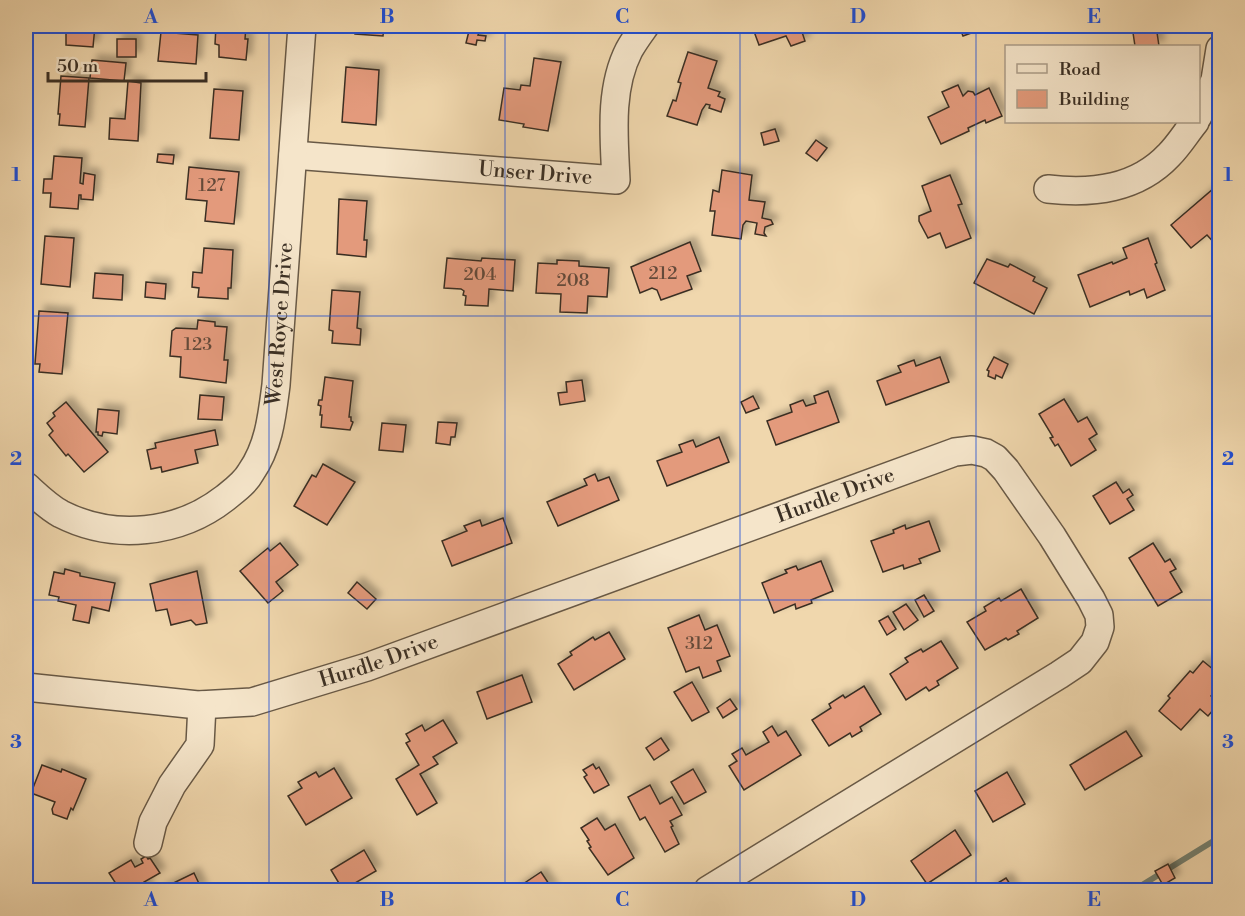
<svg xmlns="http://www.w3.org/2000/svg" width="1245" height="916" font-family="'Libre Bodoni',serif">
	<defs>
		<filter id="shadow"><feDropShadow dx="5.5" dy="-5.5" stdDeviation="3" flood-color="#0004"/></filter>
	</defs>
	<rect width="100%" height="100%" fill="#f0d7ad"/>
	<filter id="stains"><feTurbulence type="fractalNoise" baseFrequency=".00333" numOctaves="4"/><feColorMatrix values="0 0 0 0 .2 0 0 0 0 .09 0 0 0 0 .02 0 0 0 .5 -.17"/></filter>
	<radialGradient id="worn" r=".72"><stop offset=".6" stop-color="#630" stop-opacity="0"/><stop offset="1" stop-color="#630" stop-opacity=".3"/></radialGradient>
	<g fill="none" stroke-linecap="round" stroke-linejoin="round">
		<!-- stream -->
		<path stroke="#748273" stroke-width="6" d="M1134,890l86,-53"/>
	</g>
	<!-- building -->
	<g fill="#e39a7b" stroke="#3a2f24" stroke-width="1.5" filter="url(#shadow)">
		<path d="M66,26h29l-2,21 -27,-2z"/>
		<path d="M216,26h30l-1,13h3l-2,21 -27,-3v-12l-4,-1z"/>
		<path d="M355,26h29l-1,10 -28,-2z"/>
		<path d="M752,26h61l-11,6 3,9 -14,5 -5,-10 -27,9z"/>
		<path d="M959,26h25l1,2 -22,8z"/>
		<path d="M1132,26h24l3,20h-24z"/>
		<path d="M470,27l10,2 -2,6 8,1 -1,5 -8,-1 -1,5 -10,-2z"/>
		<path d="M161,32l37,3 -2,29 -38,-3z"/>
		<rect x="117" y="39" width="19" height="18"/>
		<path d="M688,52l29,9 -9,27 12,4 -2,4 7,3 -4,13 -12,-4 1,-3 -4,-1 -4,6 -5,15 -30,-9 6,-16 3,1 5,-18 -3,-1z"/>
		<path d="M534,58l27,4 -13,69 -25,-4 1,-3 -25,-4 5,-32 16,2 1,-5 9,1z"/>
		<path d="M92,60l34,3 -2,18 -34,-3z"/>
		<path d="M346,67l33,3 -3,55 -34,-3z"/>
		<path d="M61,76l28,2 -4,49 -26,-2 1,-11h-2z"/>
		<path d="M128,81l13,2 -3,58 -29,-2 1,-21 15,1z"/>
		<path d="M958,85l5,11 5,-5 5,1 2,3 14,-7 13,28 -16,7 -1,-3 -17,8 1,3 -28,13 -13,-27 21,-10 -7,-15z"/>
		<path d="M214,89l29,2 -4,49 -29,-2z"/>
		<path d="M775,129l4,12 -15,4 -3,-12z"/>
		<path d="M816,140l11,8 -10,13 -11,-8z"/>
		<path d="M158,154l16,1 -1,9 -16,-2z"/>
		<path d="M54,156l28,2 -2,25 3,1 1,-11 11,2 -2,25 -12,-1v-4h-2l-1,14 -28,-2 1,-14h-8l1,-14h8z"/>
		<path d="M189,167l50,5 -5,52 -29,-3 2,-20 -21,-2z"/>
		<path d="M722,170l30,5 -3,25 16,2 -3,16 9,2 2,4 -8,3 -1,6 2,3 -11,-2 2,-11 -11,-2 -3,4 -2,14 -29,-4 3,-24h-5l3,-21 6,2z"/>
		<path d="M950,175l12,29 -4,1 13,33 -25,10 -6,-15 -12,5 -9,-17v-5l12,-5 -9,-25z"/>
		<path d="M1220,183v62l-2,2 -11,-12 -16,13 -20,-23z"/>
		<path d="M339,199l28,2 -3,39h3l-1,17 -29,-3z"/>
		<path d="M45,236l29,2 -4,49 -29,-3z"/>
		<path d="M1148,238l9,25 -2,1 10,26 -18,8 -3,-9 -14,6 -1,-4 -39,16 -12,-32 34,-13 1,2 14,-6 -4,-10z"/>
		<path d="M690,242l11,29 -14,5 5,13 -31,11 -4,-10 -5,-2 -12,5 -9,-26z"/>
		<path d="M204,248l29,2 -2,38h-3v11l-30,-2 1,-9 -7,-1 1,-15 9,1z"/>
		<path d="M447,258l34,3 1,-3 33,2 -2,31 -24,-2 -1,17 -23,-1 1,-9 -3,-1 1,-4 -3,-2 -17,-1z"/>
		<path d="M987,259l21,8 2,-3 25,13 -2,4 14,7 -13,26 -60,-31z"/>
		<path d="M557,260l22,1v5l30,2 -2,29 -19,-1 -1,17 -27,-1 1,-18 -25,-1 2,-30 19,1z"/>
		<path d="M95,273l28,2 -1,25 -29,-2z"/>
		<path d="M146,282l20,2 -1,15 -20,-2z"/>
		<path d="M332,290l28,2 -3,36 4,1 -1,16 -28,-2 1,-12 -4,-1z"/>
		<path d="M39,311l29,2 -6,61 -23,-2 1,-8h-5z"/>
		<path d="M198,320l17,2v4l12,1 -3,33h4l-2,23 -46,-6 1,-20 -11,-1 2,-25 4,-3 21,1z"/>
		<path d="M940,357l9,25 -63,23 -9,-24 24,-9 -3,-6 16,-6 2,6z"/>
		<path d="M994,357l14,7 -6,14 -6,-3 -1,4 -7,-3 1,-5 -2,-1z"/>
		<path d="M325,377l28,4 -4,36h2v4l2,1 -3,8 -29,-3 1,-12h-2l1,-9 -3,-1 1,-5h3z"/>
		<path d="M582,380l3,21 -25,4 -2,-12 9,-1 -1,-10z"/>
		<path d="M828,391l11,31 -63,23 -9,-24 25,-9 -2,-7 13,-5 3,6 10,-3 -2,-7z"/>
		<path d="M200,395l24,2 -2,23 -24,-1z"/>
		<path d="M753,396l6,12 -13,5 -5,-11z"/>
		<path d="M1064,399l14,23 9,-5 10,17 -8,5 7,11 -25,16 -13,-22 -3,2 -5,-8 3,-1 -14,-23z"/>
		<path d="M66,402l42,50 -24,20 -16,-18 -2,2 -17,-21 4,-4 -6,-8 8,-7 -2,-3z"/>
		<path d="M98,409l21,2 -2,23 -14,-2 -1,4 -4,-1v-3h-2z"/>
		<path d="M438,422l19,1 -2,14h-4l-1,8 -14,-2z"/>
		<path d="M382,423l24,2 -3,27 -24,-2z"/>
		<path d="M215,430l3,15 -23,5 3,13 -36,9 -1,-5 -10,2 -4,-19 9,-2 -1,-5z"/>
		<path d="M719,437l10,25 -62,24 -10,-25 25,-9 -3,-7 14,-5 3,7z"/>
		<path d="M323,464l32,18 -28,43 -33,-19 18,-31 4,2z"/>
		<path d="M595,474l3,7 11,-4 10,23 -61,26 -11,-24 40,-17 -3,-6z"/>
		<path d="M1116,482l7,11 6,-4 4,6 -6,4 7,11 -24,14 -17,-28z"/>
		<path d="M503,518l9,25 -60,23 -10,-25 25,-10 -3,-5 16,-6 2,6z"/>
		<path d="M929,521l11,30 -21,8 2,4 -17,6 -1,-4 -20,7 -12,-31 23,-8 -1,-3 12,-5 1,4z"/>
		<path d="M280,543l18,22 -22,17 7,9 -15,12 -28,-32 28,-23 2,3z"/>
		<path d="M1153,543l12,19 5,-3 6,10 -6,3 12,20 -24,14 -29,-48z"/>
		<path d="M821,561l12,30 -22,9 1,3 -16,6 -1,-5 -21,9 -12,-30 25,-10 -2,-3 11,-4 2,4z"/>
		<path d="M65,569l15,4v3l35,7 -6,28 -17,-4 -3,16 -16,-3 3,-15 -18,-4 1,-4 -10,-2 5,-23 10,2z"/>
		<path d="M197,571l10,52 -11,2 -5,-5 -20,5 -4,-16 -11,2 -6,-27z"/>
		<path d="M357,582l19,17 -9,10 -19,-16z"/>
		<path d="M1021,589l17,29 -21,13 2,3 -11,6 -2,-2 -21,12 -18,-28 19,-11 -2,-4 15,-9 2,3z"/>
		<path d="M924,595l10,16 -10,6 -9,-17z"/>
		<path d="M906,604l12,16 -14,10 -11,-18z"/>
		<path d="M699,615l6,15 12,-5 13,31 -13,5 4,10 -18,7 -4,-11 -13,5 -18,-44z"/>
		<path d="M888,616l8,13 -9,6 -8,-14z"/>
		<path d="M609,632l16,27 -51,31 -16,-26 14,-9 -2,-3 23,-15 2,3z"/>
		<path d="M941,641l17,27 -21,13 2,4 -10,6 -3,-4 -20,13 -16,-26 18,-12 -3,-4 16,-9 2,3z"/>
		<path d="M1203,661l17,14v11l-9,10 8,7 -11,13 -8,-7 -19,21 -22,-19 11,-13 -2,-2 22,-25 3,2z"/>
		<path d="M522,675l10,27 -45,17 -10,-27z"/>
		<path d="M692,682l17,30 -17,9 -18,-29z"/>
		<path d="M864,686l17,28 -21,13 2,4 -10,6 -2,-4 -21,13 -17,-26 19,-12 -2,-4 14,-9 2,3z"/>
		<path d="M730,699l7,10 -14,9 -6,-10z"/>
		<path d="M443,720l14,23 -24,14 5,7 -18,10 17,29 -20,12 -21,-36 23,-14 -13,-22 4,-2 -4,-7 16,-9 3,6z"/>
		<path d="M772,726l6,10 8,-5 15,24 -57,35 -15,-24 8,-5 -5,-7 10,-6 4,7 23,-13 -6,-10z"/>
		<path d="M1126,731l16,25 -57,34 -15,-25z"/>
		<path d="M661,738l8,12 -15,10 -8,-12z"/>
		<path d="M593,764l3,5 3,-2 10,18 -15,8 -10,-16 3,-2 -4,-5z"/>
		<path d="M42,765l19,7 1,-3 24,10 -13,31 -2,-2 -4,11 -14,-5 -1,-5 3,-7 -24,-9z"/>
		<path d="M334,768l18,30 -46,27 -18,-29 14,-8 -4,-6 18,-10 3,5z"/>
		<path d="M693,769l13,23 -22,12 -13,-22z"/>
		<path d="M1007,772l18,32 -32,18 -18,-31z"/>
		<path d="M650,785l10,19 12,-7 10,18 -12,6 3,5 -2,1 8,17 -14,8 -20,-35 -5,3 -12,-23z"/>
		<path d="M597,818l8,12 10,-6 19,34 -26,17 -19,-27 2,-1 -4,-6 2,-1 -8,-12z"/>
		<path d="M955,830l16,25 -44,29 -16,-23z"/>
		<path d="M364,850l12,21 -33,19 -12,-20z"/>
		<path d="M146,856l2,3 2,-1 10,15 -16,9 5,8h-29l-11,-17 22,-13 4,7 8,-4 -2,-4z"/>
		<path d="M1168,864l7,14 -12,7 -8,-14z"/>
		<path d="M541,872l12,18h-39z"/>
		<path d="M194,873l8,17h-43z"/>
		<path d="M1006,878l8,12h-25l-1,-1z"/>
	</g>
	<g fill="none" stroke-linecap="round" stroke-linejoin="round">
		<!-- minor casing -->
		<g stroke="#685946" stroke-width="30">
			<g id="minor">
				<path d="M1198,116l17,-36 5,-31"/>
				<path id="s1" d="M293,155l323,25c-2,-43 -7,-91 13,-130 5,-9 11,-17 16,-24"/>
				<path d="M1048,189c45,5 89,0 121,-34 10,-10 17,-22 26,-33"/>
				<path id="s2" d="M26,486c11,10 22,21 35,28 53,27 118,20 164,-16 10,-8 20,-15 26,-26 18,-26 21,-56 25,-87l26,-359"/>
				<path id="s3" d="M26,687l172,18 54,-3 115,-35 588,-215 17,-2 14,3 9,5 11,12 46,66 39,63 8,16 1,12 -5,15 -15,19 -21,14 -351,215"/>
				<path d="M148,843l5,-21 19,-37 28,-40 2,-40"/>
			</g>
		</g>
		<!-- minor -->
		<use href="#minor" stroke="#f5e5ca" stroke-width="27"/>
	</g>
	<!-- grid -->
	<path fill="none" stroke="#1d4ed8" stroke-width="1.5" stroke-opacity="0.55" d="M269,26v864M505,26v864M740,26v864M976,26v864M26,316h1194M26,600h1194"/>
	<g text-anchor="middle" dominant-baseline="central" stroke-width="4.5" stroke-linejoin="round" paint-order="stroke">
		<!-- number labels -->
		<g font-size="18" fill="#644a3a">
			<text x="212" y="185">127</text>
			<text x="663" y="273">212</text>
			<text x="480" y="274">204</text>
			<text x="573" y="280">208</text>
			<text x="198" y="344">123</text>
			<text x="699" y="643">312</text>
		</g>
		<!-- street labels -->
		<g font-size="21" fill="#3a2f24" stroke="#f5e5ca">
			<text stroke="none"><textPath href="#s1" startOffset="243">Unser Drive</textPath></text>
			<text stroke="none"><textPath href="#s2" startOffset="408">West Royce Drive</textPath></text>
			<text stroke="none"><textPath href="#s3" startOffset="846">Hurdle Drive</textPath></text>
			<text stroke="none"><textPath href="#s3" startOffset="360">Hurdle Drive</textPath></text>
		</g>
	</g>
	<!-- margin -->
	<rect width="1245" height="916" fill="none" stroke="#f0d7ad" stroke-width="66"/>
	<!-- legend -->
	<rect x="1005" y="45" width="195" height="78" fill="#f5e5ca" stroke="#aa9c88" stroke-width="1.5"/>
	<rect x="1017" y="64" width="30" height="9" fill="#f5e5ca" stroke="#aa9c88" stroke-width="1.5"/>
	<text x="1059" y="75" font-size="18" fill="#3a2f24">Road</text>
	<rect x="1017" y="90" width="30" height="18" fill="#e39a7b" stroke="#aa9c88" stroke-width="1.5"/>
	<text x="1059" y="105" font-size="18" fill="#3a2f24">Building</text>
	<!-- scale -->
	<path d="M48 72v9h158v-9" fill="none" stroke="#3a2f24" stroke-width="3"/>
	<text x="57" y="72" font-size="18" fill="#3a2f24" stroke="#f5e5ca" stroke-width="4.5" paint-order="stroke">50 m</text>
	<rect x="33" y="33" width="1179" height="850" fill="none" stroke="#1d4ed8" stroke-width="2"/>
	<g font-size="20" text-anchor="middle" font-weight="bold" fill="#1d4ed8">
		<text x="151" y="23">A</text>
		<text x="387" y="23">B</text>
		<text x="622" y="23">C</text>
		<text x="858" y="23">D</text>
		<text x="1094" y="23">E</text>
		<text x="16" y="181">1</text>
		<text x="1228" y="181">1</text>
		<text x="16" y="465">2</text>
		<text x="1228" y="465">2</text>
		<text x="16" y="748">3</text>
		<text x="1228" y="748">3</text>
		<text x="151" y="906">A</text>
		<text x="387" y="906">B</text>
		<text x="622" y="906">C</text>
		<text x="858" y="906">D</text>
		<text x="1094" y="906">E</text>
	</g>
	<rect width="100%" height="100%" filter="url(#stains)"/>
	<rect width="100%" height="100%" fill="url(#worn)"/>
</svg>
